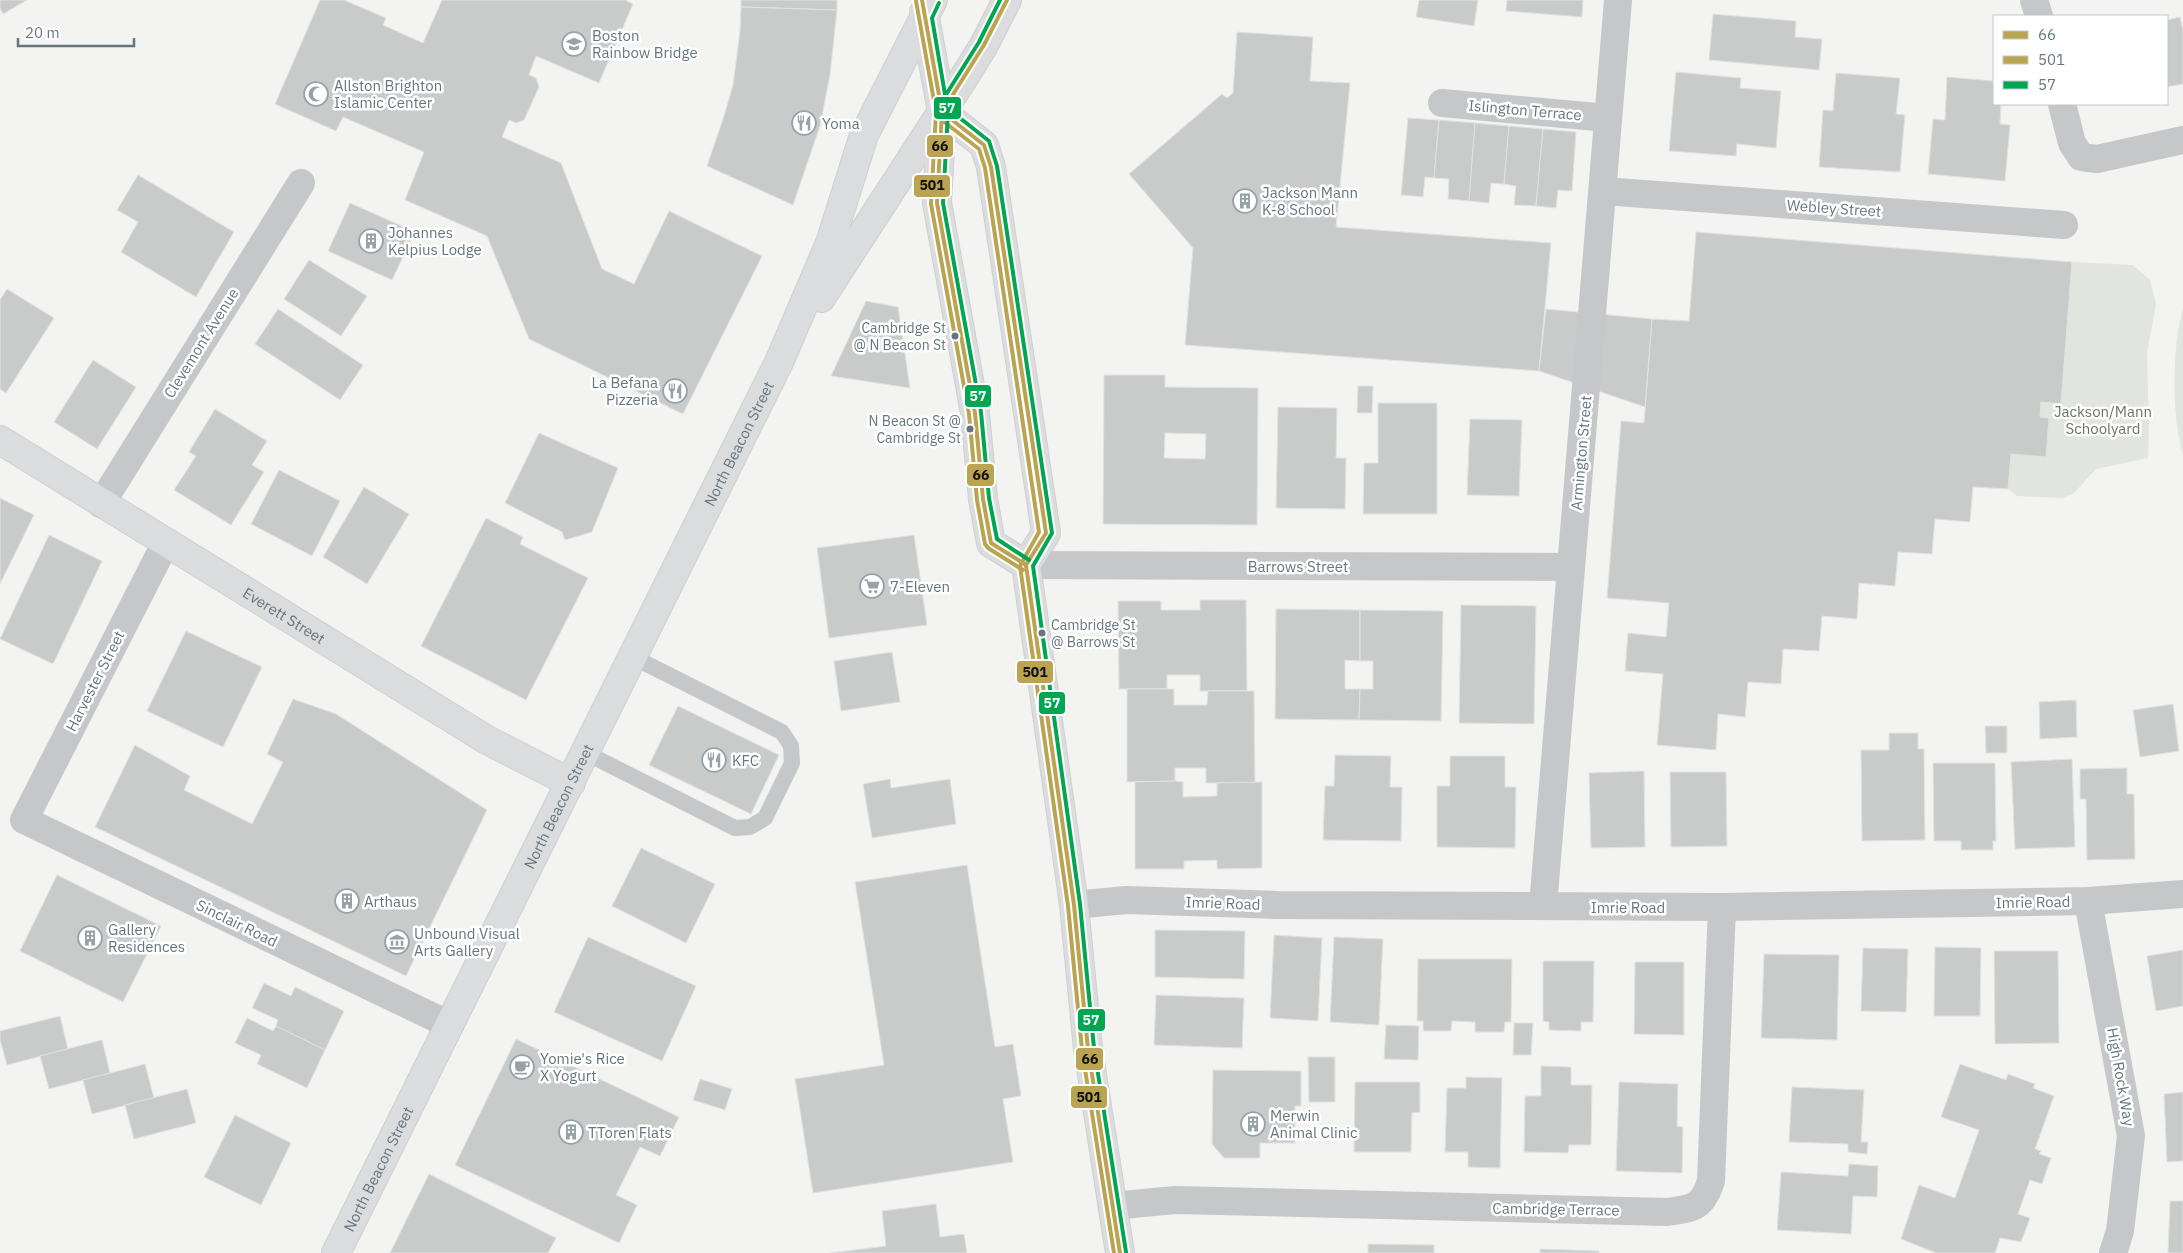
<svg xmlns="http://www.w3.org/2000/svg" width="2183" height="1253" font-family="'IBM Plex Sans',sans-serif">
	<rect width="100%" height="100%" fill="#f3f3f2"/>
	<!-- green -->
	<g fill="#e2e4df">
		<path d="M2072,262l61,3 17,15 6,24 -9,49 2,78 -1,27 -52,11 -22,24 -12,5 -45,-2 -9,-7 3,-35 34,3 -5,-40 1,-15 20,2z"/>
		<path d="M2183,307v148c-12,-45 -11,-104 0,-148z"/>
	</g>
	<!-- building -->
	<g fill="#c9cbcb" stroke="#e2e2e2" fill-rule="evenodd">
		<path d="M0,0h27l-24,14 -3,-6z"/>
		<path d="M320,0h24l42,18 -3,7 40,18 19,-43h183l8,4 -34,79 -63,-27 -7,19 7,3 3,9 -15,33 -8,3 -7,-3 -7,17 59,26 41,106 32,15 35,-73 93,45 -79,158 -154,-75 -42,-103 -82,-36 19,-48 -81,-35 -7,14 -61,-27z"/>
		<path d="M741,0h96v10l-96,-3z"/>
		<path d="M1419,0h59l-4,26 -58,-9z"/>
		<path d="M1507,0h76l-1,17 -76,-6z"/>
		<path d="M741,7l96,3 -7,65 -10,51 -27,79 -86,-39 17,-50 9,-31 7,-54z"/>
		<path d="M1713,14l83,7 -1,16 27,2 -3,31 -110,-10z"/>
		<path d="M2180,17l3,13v54l-16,3v-67z"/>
		<path d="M1237,32l76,5 -3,44 40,2 -14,144 215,16 -12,128 -354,-26 8,-97 -64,-74 93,-80 5,4 6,-5z"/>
		<path d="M1676,72l65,6 -1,10 41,3 -5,57 -39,-4 -1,12 -67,-5z"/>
		<path d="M1836,73l64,5 -4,36 9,1 -5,57 -81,-5 4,-57 10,1z"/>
		<path d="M1947,77l47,4v23h7l-1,20 10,1 -5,56 -77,-7 5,-55 12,1z"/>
		<path d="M1408,118l31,2 -5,58 -9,-1 -2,20 -22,-2z"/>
		<path d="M1439,120l36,3 -6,78 -21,-2 1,-20 -15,-1z"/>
		<path d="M1475,123l34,3 -5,58 -13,-1 -2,20 -20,-2z"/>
		<path d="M1509,126l34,3 -7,77 -22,-1 2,-19 -12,-2z"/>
		<path d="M1543,129l33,3 -4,59 -14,-1 -2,18 -20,-2z"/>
		<path d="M138,175l96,57 -38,65 -75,-45 17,-30 -21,-12z"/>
		<path d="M350,203l65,29 -23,48 -64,-29z"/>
		<path d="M1696,232l376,30 -11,142 -20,-2 -1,15 9,1 -3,39 -35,-3 -3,35 -35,-2 -3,35 -35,-3 -3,35 -34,-2 -3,34 -36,-3 -2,36 -35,-3 -3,35 -36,-2 -2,35 -33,-2 -3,35 -27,-3 -2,36 -59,-5 6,-71 -38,-3 3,-38 38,4 3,-34 -62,-5 14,-177 23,2 8,-104 37,2z"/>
		<path d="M309,260l58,36 -26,40 -57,-37z"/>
		<path d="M7,289l47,29 -48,75 -6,-4v-89z"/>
		<path d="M866,301l32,6 12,81 -79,-12z"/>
		<path d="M278,309l85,56 -23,35 -85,-56z"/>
		<path d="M1546,309l106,10 -7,88 -106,-36z"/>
		<path d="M93,360l43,27 -39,62 -43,-27z"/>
		<path d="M1104,375h61v12l93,1 -1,137 -154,-1zM1165,433l41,1 -1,25 -41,-1z"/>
		<path d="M1358,386h15l-1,27h-15z"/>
		<path d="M1378,403h59v111h-74l1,-51h14z"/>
		<path d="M1278,407l59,1 -1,50h10l-1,51 -69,-1z"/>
		<path d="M215,409l52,32 -15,24 12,7 -33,53 -57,-35 22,-34 -7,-4z"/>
		<path d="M1470,419l52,1 -3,76 -52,-1z"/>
		<path d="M539,433l79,35 -26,64 -27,8 -3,-8 -57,-29z"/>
		<path d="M279,470l61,31 -28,55 -61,-32z"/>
		<path d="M364,487l45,27 -42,70 -44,-27z"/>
		<path d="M0,498l34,17 -34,69z"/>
		<path d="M486,518l37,19 -3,7 68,34 -62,122 -105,-54z"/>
		<path d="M49,535l53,26 -49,103 -53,-25z"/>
		<path d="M914,535l13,90 -98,13 -12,-90z"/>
		<path d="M1200,600h46l1,91h-47v-16h-33v14h-48l-1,-88h43v9h39z"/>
		<path d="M1461,605l75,1 -2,118 -75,-1z"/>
		<path d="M1276,609l84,1v51l-15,-1v29h15l-1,31 -84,-1z"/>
		<path d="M1360,610l83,1 -2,110 -82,-1 1,-31h13v-28h-13z"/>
		<path d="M186,631l76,36 -39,80 -76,-36z"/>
		<path d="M892,652l8,50 -59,9 -7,-50z"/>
		<path d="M1127,689h47v16h33l1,-14h46l1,92h-49v-15h-31v13l-48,1z"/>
		<path d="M293,699l43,15 151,96 -81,166 -311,-149 40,-82 55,31 -6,14 68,34 31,-62 -16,-8z"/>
		<path d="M2076,700l1,37 -37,2 -1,-37z"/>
		<path d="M2173,704l6,47 -39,6 -7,-47z"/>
		<path d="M678,706l101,49 -28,59 -102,-49z"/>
		<path d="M1985,726h22v27h-21z"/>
		<path d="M1889,733h29v16h6l1,91 -63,1 -1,-91h28z"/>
		<path d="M1335,755l56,1 -1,31h12l-1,54 -78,-1 2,-54h9z"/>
		<path d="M1450,756h55v31h11l-1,61 -78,-1v-61h13z"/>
		<path d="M2072,759l3,88 -60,2 -4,-87z"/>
		<path d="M1933,763h62l1,78h-3v9h-32v-9h-27z"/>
		<path d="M2127,768v26h7l1,65 -48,1 -1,-61h-6v-30z"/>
		<path d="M1644,771l1,76 -54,1 -2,-75z"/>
		<path d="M1670,772h56l1,74 -56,1z"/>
		<path d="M890,779l1,9 59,-9 6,45 -84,14 -9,-54z"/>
		<path d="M1175,781l8,1v15l34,-1v-13l45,-1v86l-45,1v-9l-33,1v8h-49v-87z"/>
		<path d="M641,848l74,36 -29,59 -74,-37z"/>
		<path d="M967,865l28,182 18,-3 8,52 -18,3 10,63 -200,31 -18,-114 89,-14 -29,-183z"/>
		<path d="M57,875l104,51 -38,76 -103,-51z"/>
		<path d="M1155,930l90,1 -1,48 -89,-2z"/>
		<path d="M1274,935l48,3 -4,83 -48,-3z"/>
		<path d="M588,937l108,49 -34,75 -108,-49z"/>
		<path d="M1334,937l49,2 -4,86 -49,-3z"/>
		<path d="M1935,947l46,1 -1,68h-46z"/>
		<path d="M1863,948l45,1 -2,63 -45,-1z"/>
		<path d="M2183,950v56l-27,5 -9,-55z"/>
		<path d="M1994,951h64l1,92 -64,1z"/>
		<path d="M1764,954l75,1 -2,85 -76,-2z"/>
		<path d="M1418,959h94l-1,63h-6l-1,10h-29v-10l-23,-1 -1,10h-28v-10h-6z"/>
		<path d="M1543,961h51l-1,61h-12v9l-32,-1v-8l-6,-1z"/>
		<path d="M1635,962h49v73l-50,-1z"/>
		<path d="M264,983l27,13 4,-9 49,24 -19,39 -49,-24 2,-6 -26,-12z"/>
		<path d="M1156,995l88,3 -2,50 -88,-3z"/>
		<path d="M60,1016l8,33 -61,16 -7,-25v-9z"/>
		<path d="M247,1018l26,13 3,-5 49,24 -18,38 -50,-24 4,-9 -26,-12z"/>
		<path d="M1514,1023h19l-2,32h-18z"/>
		<path d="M1386,1025l33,1 -1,34 -34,-1z"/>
		<path d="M516,1039l163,78 -19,39 -20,-9 -24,48 21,10 -18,38 -164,-78z"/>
		<path d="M102,1040l8,33 -61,16 -9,-33z"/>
		<path d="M1308,1057h27v45h-26z"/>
		<path d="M145,1064l9,34 -62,16 -9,-34z"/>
		<path d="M1960,1064l46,16 2,-6 27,10 -2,4 21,8 -19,53 6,2 -2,3 12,4 -9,26 -12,-4 -12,34 12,4 -9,24 -21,-4 -5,15h-59l-35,-14 18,-54 36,13 24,-68 -38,-13z"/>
		<path d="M1541,1066l30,1v18h21l-1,60h-22l-1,8 -44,-1 1,-56h16z"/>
		<path d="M1213,1070l88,1v35h-6v37h-35v15h-36l-12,-14z"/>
		<path d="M1466,1077l36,1 -2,90 -32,-1v-15h-23l2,-64h19z"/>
		<path d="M700,1079l32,10 -7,21 -32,-10z"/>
		<path d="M1355,1082h65v30l-8,1 -1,39h-57z"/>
		<path d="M1619,1082l59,2 -1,42 6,1 -1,46 -66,-2z"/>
		<path d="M1792,1087l72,3 -3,52h7l-1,12 -19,-2v-8l-59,-2z"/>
		<path d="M187,1089l9,34 -62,16 -9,-34z"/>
		<path d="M2183,1092v69l-16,1 -3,-68z"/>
		<path d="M235,1115l56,28 -30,62 -57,-28z"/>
		<path d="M1849,1164l29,2 -1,31 -24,-1 -2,38 -74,-4 4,-58 67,4z"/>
		<path d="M429,1174l127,64 -8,15h-158z"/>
		<path d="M2170,1201h13v52h-15z"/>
		<path d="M936,1204l4,33 24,-3 3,19h-137l56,-7 -4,-35z"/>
		<path d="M1368,1244l66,1v8h-66z"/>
		<path d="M1540,1249l59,2v2h-59z"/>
	</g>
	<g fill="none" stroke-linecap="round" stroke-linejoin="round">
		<!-- secondary casing -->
		<g stroke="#cfcfcf" stroke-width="30">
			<g id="secondary">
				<path id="s1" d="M0,440l487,300 84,43"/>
			</g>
		</g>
		<!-- primary casing -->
		<g stroke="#cecfcf" stroke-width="30">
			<g id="primary">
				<path d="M924,12l18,100 -5,91 38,210 8,86 8,44 35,22"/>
				<path d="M942,112l42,33 7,22 55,366 -20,32 48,340 14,144 32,204"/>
				<path d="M821,298l142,-219 21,-34 23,-45"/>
				<path id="s2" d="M336,1253l444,-893 50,-117 34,-108 69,-135"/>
			</g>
		</g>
		<!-- lane -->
		<path stroke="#c5c7c8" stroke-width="16" d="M586,753l149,75 15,-1 15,-9 27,-55 -1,-17 -9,-14 -149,-75"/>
		<!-- street -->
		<g stroke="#c5c7c8" stroke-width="28">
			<path d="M2034,0l5,16"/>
			<path d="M1442,103l166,15"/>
			<path d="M2062,104l10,39 9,14 16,2 86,-19"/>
			<path d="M1603,191l461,34"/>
			<path d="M101,504l200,-321"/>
			<path d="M166,542l-142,278 426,205"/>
			<path d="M1026,565l545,2"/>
			<path d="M2088,901l43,235 -11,95 -7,22"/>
			<path d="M1074,905l52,-5 150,5 446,2 366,-6 95,-7"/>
			<path d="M1543,906l75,-906"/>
			<path d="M1112,1206l63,-6 492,12c27,-4 35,-4 44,-31l11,-274"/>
		</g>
		<!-- secondary -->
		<use href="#secondary" stroke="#dbdcdd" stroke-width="28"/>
		<!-- primary -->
		<use href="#primary" stroke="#dbdcdd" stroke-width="28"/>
		<!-- bus-1 casing -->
		<g stroke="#fff" stroke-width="8">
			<g id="bus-1">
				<path d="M922,0l20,112 -5,91 38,210 8,86 8,44 35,22"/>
				<path d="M942,112l42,33 7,22 55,366 -20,32 48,340 14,144 32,204"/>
				<path d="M942,112l42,-67 23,-45"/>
			</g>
		</g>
		<!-- bus-2 casing -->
		<g stroke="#fff" stroke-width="8">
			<g id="bus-2">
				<path d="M916,1l20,111 -5,92 38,210 8,86 8,44 3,4 35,22"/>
				<path d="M938,117l41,32 6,19 54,364 -19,34 48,340 14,144 32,203"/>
			</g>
		</g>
		<!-- bus-3 casing -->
		<g stroke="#fff" stroke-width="8">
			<g id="bus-3">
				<path d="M939,3l-7,15 16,94 -5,91 38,209 8,86 8,41 32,21"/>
				<path d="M946,107l43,34 8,25 55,367 -19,33 47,338 14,144 32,204"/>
				<path d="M937,109l42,-67 21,-42"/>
			</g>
		</g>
		<!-- bus-1 -->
		<use href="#bus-1" stroke="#baa351" stroke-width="4"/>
		<!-- bus-2 -->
		<use href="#bus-2" stroke="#baa351" stroke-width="4"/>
		<!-- bus-3 -->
		<use href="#bus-3" stroke="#00a651" stroke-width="4"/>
	</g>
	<!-- icons -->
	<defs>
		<g id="school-ring" transform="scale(1.25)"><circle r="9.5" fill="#fff" stroke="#97a2a7" stroke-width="1.5"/><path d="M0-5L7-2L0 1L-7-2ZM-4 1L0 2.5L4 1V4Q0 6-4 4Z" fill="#97a2a7"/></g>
		<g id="mosque-ring" transform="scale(1.25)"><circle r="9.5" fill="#fff" stroke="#97a2a7" stroke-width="1.5"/><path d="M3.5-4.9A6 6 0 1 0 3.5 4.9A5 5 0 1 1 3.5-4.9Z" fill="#97a2a7"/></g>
		<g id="restaurant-ring" transform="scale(1.25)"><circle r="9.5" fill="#fff" stroke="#97a2a7" stroke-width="1.5"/><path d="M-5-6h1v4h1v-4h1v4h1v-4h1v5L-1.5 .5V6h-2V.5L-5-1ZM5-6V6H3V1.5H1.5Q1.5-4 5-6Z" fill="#97a2a7"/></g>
		<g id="building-ring" transform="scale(1.25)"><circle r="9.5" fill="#fff" stroke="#97a2a7" stroke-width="1.5"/><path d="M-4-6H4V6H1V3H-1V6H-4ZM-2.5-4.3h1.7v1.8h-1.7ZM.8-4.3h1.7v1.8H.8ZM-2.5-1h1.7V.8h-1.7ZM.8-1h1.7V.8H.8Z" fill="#97a2a7"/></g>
		<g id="supermarket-ring" transform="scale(1.25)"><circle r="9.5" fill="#fff" stroke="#97a2a7" stroke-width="1.5"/><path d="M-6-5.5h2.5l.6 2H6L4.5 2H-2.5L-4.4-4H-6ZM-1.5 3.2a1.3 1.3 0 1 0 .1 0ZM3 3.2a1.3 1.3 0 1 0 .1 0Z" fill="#97a2a7"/></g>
		<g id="museum-ring" transform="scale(1.25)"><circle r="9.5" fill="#fff" stroke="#97a2a7" stroke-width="1.5"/><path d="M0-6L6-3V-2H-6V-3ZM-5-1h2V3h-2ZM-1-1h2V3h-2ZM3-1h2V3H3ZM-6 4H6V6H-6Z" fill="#97a2a7"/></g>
		<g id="cafe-ring" transform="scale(1.25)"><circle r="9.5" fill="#fff" stroke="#97a2a7" stroke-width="1.5"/><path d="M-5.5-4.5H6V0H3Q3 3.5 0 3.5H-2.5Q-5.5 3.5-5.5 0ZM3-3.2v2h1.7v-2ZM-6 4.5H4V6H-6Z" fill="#97a2a7"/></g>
	</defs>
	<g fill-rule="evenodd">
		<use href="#school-ring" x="574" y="44"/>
		<use href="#mosque-ring" x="316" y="94"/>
		<use href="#restaurant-ring" x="804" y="123"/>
		<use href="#building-ring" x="1245" y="201"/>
		<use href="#building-ring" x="371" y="241"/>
		<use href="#restaurant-ring" x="675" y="391"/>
		<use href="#supermarket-ring" x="872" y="586"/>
		<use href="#restaurant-ring" x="714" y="760"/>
		<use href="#building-ring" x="347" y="901"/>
		<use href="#building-ring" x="90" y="938"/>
		<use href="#museum-ring" x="397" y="942"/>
		<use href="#cafe-ring" x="522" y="1067"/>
		<use href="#building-ring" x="1253" y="1124"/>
		<use href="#building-ring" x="571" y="1132"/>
	</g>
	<!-- markers -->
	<g fill="#66767e" stroke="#fff" stroke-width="2">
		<circle cx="955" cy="336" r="4.5"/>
		<circle cx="970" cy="429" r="4.5"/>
		<circle cx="1042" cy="633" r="4.5"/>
	</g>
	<g text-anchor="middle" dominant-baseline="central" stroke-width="5" stroke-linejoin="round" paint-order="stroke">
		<!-- bus labels -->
		<g font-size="14" fill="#66767e" stroke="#fff" text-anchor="end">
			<text x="946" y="328">Cambridge St<tspan x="946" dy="17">@ N Beacon St</tspan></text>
			<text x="961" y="421">N Beacon St @<tspan x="961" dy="17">Cambridge St</tspan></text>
			<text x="1051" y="625" text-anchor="start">Cambridge St<tspan x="1051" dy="17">@ Barrows St</tspan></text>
		</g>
		<!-- poi labels -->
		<g font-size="15" fill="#66767e" stroke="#fff" text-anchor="start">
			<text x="592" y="35">Boston<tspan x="592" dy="17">Rainbow Bridge</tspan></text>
			<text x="334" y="85">Allston Brighton<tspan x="334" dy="17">Islamic Center</tspan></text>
			<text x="822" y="123">Yoma</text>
			<text x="1262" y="192">Jackson Mann<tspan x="1262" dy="17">K-8 School</tspan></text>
			<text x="388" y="232">Johannes<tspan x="388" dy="17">Kelpius Lodge</tspan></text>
			<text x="658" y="382" text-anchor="end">La Befana<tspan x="658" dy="17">Pizzeria</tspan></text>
			<text x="890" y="586">7-Eleven</text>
			<text x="732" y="760">KFC</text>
			<text x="364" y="901">Arthaus</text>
			<text x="108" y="929">Gallery<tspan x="108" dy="17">Residences</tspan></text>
			<text x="414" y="933">Unbound Visual<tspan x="414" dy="17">Arts Gallery</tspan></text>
			<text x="540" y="1058">Yomie's Rice<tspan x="540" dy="17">X Yogurt</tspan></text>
			<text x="1270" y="1115">Merwin<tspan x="1270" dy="17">Animal Clinic</tspan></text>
			<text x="588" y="1132">TToren Flats</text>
		</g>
		<!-- street labels -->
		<g font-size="15" fill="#66767e" stroke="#fff">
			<text transform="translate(1525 110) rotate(5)">Islington Terrace</text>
			<text transform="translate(1834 208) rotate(4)">Webley Street</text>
			<text transform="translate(201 343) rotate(-58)">Clevemont Avenue</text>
			<text stroke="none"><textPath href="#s2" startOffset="904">North Beacon Street</textPath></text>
			<text transform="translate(1581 453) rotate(-85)">Armington Street</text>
			<text x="1298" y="566">Barrows Street</text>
			<text stroke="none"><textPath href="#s1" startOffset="334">Everett Street</textPath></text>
			<text transform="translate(95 681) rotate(-63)">Harvester Street</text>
			<text stroke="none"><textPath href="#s2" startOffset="499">North Beacon Street</textPath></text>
			<text transform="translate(2033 902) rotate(-1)">Imrie Road</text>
			<text transform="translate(1223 903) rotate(2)">Imrie Road</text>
			<text x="1628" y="907">Imrie Road</text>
			<text transform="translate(237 923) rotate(26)">Sinclair Road</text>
			<text transform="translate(2121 1077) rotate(80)">High Rock Way</text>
			<text stroke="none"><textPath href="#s2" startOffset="94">North Beacon Street</textPath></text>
			<text transform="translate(1556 1209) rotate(1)">Cambridge Terrace</text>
		</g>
		<!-- park labels -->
		<g font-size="15" fill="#6a7664" stroke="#fff">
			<text x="2103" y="411">Jackson/Mann<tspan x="2103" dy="17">Schoolyard</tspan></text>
		</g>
	</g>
	<g stroke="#fff" stroke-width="2">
		<rect x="933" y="96" width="29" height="24" rx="5" fill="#00a651"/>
		<rect x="926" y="134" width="28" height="24" rx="5" fill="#baa351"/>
		<rect x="913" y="174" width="38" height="24" rx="5" fill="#baa351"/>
		<rect x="964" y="384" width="28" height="24" rx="5" fill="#00a651"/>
		<rect x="966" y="463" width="29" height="24" rx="5" fill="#baa351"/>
		<rect x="1016" y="660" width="38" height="24" rx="5" fill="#baa351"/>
		<rect x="1038" y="691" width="28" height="24" rx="5" fill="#00a651"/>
		<rect x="1077" y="1008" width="29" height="24" rx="5" fill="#00a651"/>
		<rect x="1075" y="1047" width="29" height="24" rx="5" fill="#baa351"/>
		<rect x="1070" y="1085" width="38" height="24" rx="5" fill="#baa351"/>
	</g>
	<g font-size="14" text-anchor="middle" font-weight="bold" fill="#fff">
		<text x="947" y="113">57</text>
		<text x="978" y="401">57</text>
		<text x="1052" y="708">57</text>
		<text x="1091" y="1025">57</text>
	</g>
	<g font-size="14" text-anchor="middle" font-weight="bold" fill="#111">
		<text x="940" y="151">66</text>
		<text x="932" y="190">501</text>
		<text x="981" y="480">66</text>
		<text x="1035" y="677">501</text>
		<text x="1090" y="1064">66</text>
		<text x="1089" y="1102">501</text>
	</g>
	<!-- legend -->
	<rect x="1993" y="15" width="175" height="90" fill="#ffffff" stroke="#c2c8cb"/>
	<rect x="2003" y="31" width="25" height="8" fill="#baa351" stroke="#c2c8cb"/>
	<text x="2038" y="40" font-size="15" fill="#66767e">66</text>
	<rect x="2003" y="56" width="25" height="8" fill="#baa351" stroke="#c2c8cb"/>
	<text x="2038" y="65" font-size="15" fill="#66767e">501</text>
	<rect x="2003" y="81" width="25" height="8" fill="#00a651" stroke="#c2c8cb"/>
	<text x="2038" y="90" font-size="15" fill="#66767e">57</text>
	<!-- scale -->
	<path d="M18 38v8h116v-8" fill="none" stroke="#66767e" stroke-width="2.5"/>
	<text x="25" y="38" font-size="15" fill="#66767e" stroke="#ffffff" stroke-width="4" paint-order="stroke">20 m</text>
</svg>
